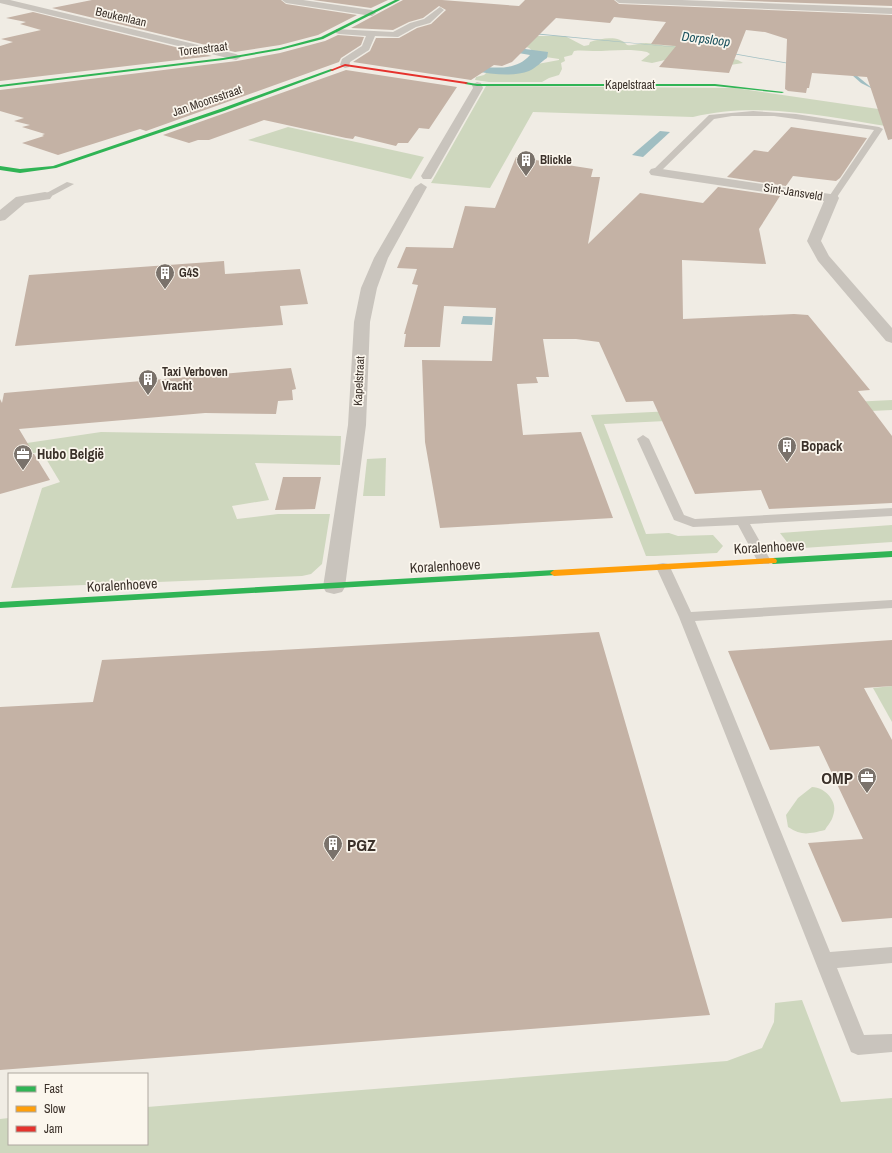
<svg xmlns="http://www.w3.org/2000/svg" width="892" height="1153" font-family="'Archivo Narrow',sans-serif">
	<rect width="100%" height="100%" fill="#f0ece4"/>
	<!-- green -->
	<g fill="#ced7be">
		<path d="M537,36h28l19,10 5,-1 1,-3c12,-4 29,-7 37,3 8,1 12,-2 19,-2 10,0 18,4 28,2l64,15 5,3 -13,2 -65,-5 -13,3 -11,-2 9,-7 -3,-2c-18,-4 -35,-1 -54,-1 -6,0 -12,-1 -19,0l-2,4 -8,2 1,4 -4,2 1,6 -3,6 -10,3 -7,4h-53l-14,-2 1,-3 8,-2 5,-5h17l53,-10v-1l-20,-3 -10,-8 -6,-2z"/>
		<path d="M486,86l249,2 150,22 7,17c-65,-10 -134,-26 -199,-10l-160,-5 -43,76 -59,-5z"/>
		<path d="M288,127l136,30 -13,22 -163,-39z"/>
		<path d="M892,400v10l-288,14 42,110 23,-1 9,3 35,-1 10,11 -6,7 -63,3h-8l-55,-141z"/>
		<path d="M101,432l240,4 -1,29 -85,-2 14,37 -37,6 5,13 41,-5h52l-8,50 -11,10 -9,2 -291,12 31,-100 18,-6 -18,-30 -42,5v-10z"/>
		<path d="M386,458l-1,38h-22l4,-37z"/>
		<path d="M892,525v17l-89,6 -16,-6 -7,-9z"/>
		<path d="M892,686v36l-19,-34z"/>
		<path d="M812,787c13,0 27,15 21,29 -1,5 -6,10 -8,14 -17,4 -23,6 -37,-3l-2,-12 12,-17z"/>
		<path d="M802,1000l39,102 51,-4v55h-892v-34l9,-1v26h138v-37l580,-46 35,-13 12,-26 1,-19z"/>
	</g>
	<!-- water -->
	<g fill="#a0bec2" fill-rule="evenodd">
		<path d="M512,31l214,21 130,23 17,14 -12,-6 -9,-8 -136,-24 -205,-19z"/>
		<path d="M478,43l70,9 -1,6c-6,4 -11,10 -18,13 -22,9 -63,-2 -86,-5zM507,51l23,4c-18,21 -52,10 -76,7z"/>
		<path d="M660,131l10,1 -27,25 -11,-2z"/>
		<path d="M463,316l30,1 -1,8 -31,-1z"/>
	</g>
	<!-- building -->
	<g fill="#c4b2a5">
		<path d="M92,0h189l5,4 71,11 -39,20 -38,10 -45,7 -183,-44z"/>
		<path d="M313,0h75l-17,8z"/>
		<path d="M403,0h39l77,6 6,-6h89l5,4 273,11v124l-4,1 -21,-63 -55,-4 -3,15h-2l-1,5 -18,-2 -3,-2 2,-50 -22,-7 -19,-2 -17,43 -70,-6 17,-21 -25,-2 15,-22 -52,-5 -4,6 -54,-5 -44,44 -10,4 -8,-1 -23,15 -118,-18 17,-11 6,-13h23l18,-10 14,-4 15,-14 -7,-4 -16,12 -14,4 -16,8 -42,-2z"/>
		<path d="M721,0h171v6z"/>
		<path d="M33,12l179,44 -212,25v-35l13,-4 -12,-3 40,-9 -21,-6 6,-2 -20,-4z"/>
		<path d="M338,35l26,2 -3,8 -20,13 -2,4 -193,69 -6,-2 -82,26 -36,-12 22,-7 -2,-1 3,-1 -23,-7 8,-2 -16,-4 10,-3 -24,-7v-21l237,-29 43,-8 45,-12z"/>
		<path d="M346,70l111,17 -28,42 -10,-1 -11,15h-10l-2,3 -41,-10 -2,3 -7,-1 -82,-18 -55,20h-11l-9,3 -26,-8z"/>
		<path d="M791,127l76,11 -27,40 -4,3 -43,-5 -7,10 -59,-9 27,-27 14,2z"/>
		<path d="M516,157l77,12 -2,8h9l-12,67 52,-51 63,10 15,-16 62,9 -21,33 7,35 -84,-4 1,59 111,-5 14,1 62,75 -12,1 34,45v67l-123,6 -8,-19 -66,4 -42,-93 -27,1 -27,-60 -23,-3h-33l6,38h-13l2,6 -21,1 6,51 58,-3 32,86 -173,10 -15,-86 -3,-82 70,1 4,-53 -52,-2 -4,41h-36l2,-13h-2l14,-49 -6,-1 5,-15 -20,-1 9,-21 47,1 12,-42 30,2z"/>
		<path d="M224,261l1,13 75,-5 8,35 -28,2 3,19 -268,21 14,-71z"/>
		<path d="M291,368l5,21 -4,1 1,10 -15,1 -2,13 -71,-1 -186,16 12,20 1,5h2l16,26 -50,14v-95l2,4 2,-10z"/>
		<path d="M283,477h38l-6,32 -40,1z"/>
		<path d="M599,632l111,383 -710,55v-363l93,-5 9,-42z"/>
		<path d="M892,640v46l-28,2 28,52v178l-50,4 -34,-79 55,-4 -44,-93 -49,4 -42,-99z"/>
	</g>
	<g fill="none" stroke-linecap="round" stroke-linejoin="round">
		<!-- lane -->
		<g fill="#c9c4bd" fill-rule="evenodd">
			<path d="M753,111l43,3 83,13 4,2 -48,71h-3l-4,-2 46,-68 -100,-14h-42l-18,3 -56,55 -7,-2 58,-57z"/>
			<path d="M67,182l7,2 -26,14h-6l-1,-2z"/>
			<path d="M643,435l6,4 35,76 11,4 197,-11v8l-142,8 21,37 -2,3h-10l-21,-39 -45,2 -19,-7 -37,-81z"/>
			<path d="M663,563l5,1 2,3 21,45 201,-12v8l-197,13 135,331 62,-5v16l-55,5 27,67 28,-1v18l-34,3 -7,-3 -172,-435 -23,-50 2,-3z"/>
		</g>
		<!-- street -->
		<g fill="#c9c4bd" fill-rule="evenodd">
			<path d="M0,0h10l226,54 5,3 -5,3 -236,-57z"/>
			<path d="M282,0h21l69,10 4,3 -4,3 -86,-13z"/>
			<path d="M615,0h67l210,8v6l-273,-11z"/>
			<path d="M440,7l4,3 -14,13 -14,4 -18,10 -23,-1 -6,14 -19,12 -1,5 -4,1 -5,-3 2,-6 20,-13 4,-10 -27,-2 -3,-1v-4l57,3 17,-9 14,-4z"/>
			<path d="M477,82l4,1 2,5 -50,88 -2,3h-8l-2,-3 52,-88 -1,-3z"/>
			<path d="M655,168l182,27 2,3 -18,43 8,15 63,72v15l-6,-2 -68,-80 -11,-20 17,-40 -173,-26 -2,-3 2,-3z"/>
			<path d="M421,183l6,4 -39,71 -11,30 -7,34 -4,103 -21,162 -3,5 -8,2 -8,-2 -3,-5 25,-162 6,-103 7,-34 13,-30 41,-71z"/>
			<path d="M45,192l5,1 2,3 -2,3 -25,4 -20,17 -5,1v-11l16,-13z"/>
		</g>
		<!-- fast -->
		<g fill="#30b455" fill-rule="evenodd">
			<path d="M395,0h5l-77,39 -43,11 -57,10 -223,27v-2l223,-27 57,-10 41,-11z"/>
			<path d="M331,69l3,1 -110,41 -168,57 -36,5 -20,-3v-4l20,3 33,-3 167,-57z"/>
			<path d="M465,82l12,2h238l69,8 -2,1 -67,-7h-238l-12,-2z"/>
			<path d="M892,551v6l-119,7 -4,-3 4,-3z"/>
			<path d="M554,570l4,3 -1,2 -557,33v-6z"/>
		</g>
		<!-- slow -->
		<path fill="#ff9f0a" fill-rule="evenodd" d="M773,558l3,1 1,2 -1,2 -222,13 -4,-3 4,-3z"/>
		<!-- jam -->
		<path fill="#e5322d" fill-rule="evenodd" d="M345,64l121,18 2,1 -2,1 -121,-18 -13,5 -2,-1z"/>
	</g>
	<!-- icons -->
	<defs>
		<g id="building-pin" transform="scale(1)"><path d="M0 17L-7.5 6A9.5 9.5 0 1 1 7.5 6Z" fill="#7a726b" stroke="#fbf6ed"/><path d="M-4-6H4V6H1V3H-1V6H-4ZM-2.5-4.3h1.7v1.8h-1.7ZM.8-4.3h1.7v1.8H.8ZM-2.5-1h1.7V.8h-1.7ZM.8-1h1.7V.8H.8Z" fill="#fff"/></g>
		<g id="office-pin" transform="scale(1)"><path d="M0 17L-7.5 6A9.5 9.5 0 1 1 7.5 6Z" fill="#7a726b" stroke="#fbf6ed"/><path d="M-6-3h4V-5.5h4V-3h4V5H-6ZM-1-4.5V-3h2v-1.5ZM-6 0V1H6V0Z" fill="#fff"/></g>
	</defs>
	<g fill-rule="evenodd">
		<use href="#building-pin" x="526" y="160"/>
		<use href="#building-pin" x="165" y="273"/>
		<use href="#building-pin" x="148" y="379"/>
		<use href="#building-pin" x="787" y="446"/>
		<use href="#office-pin" x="23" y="454"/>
		<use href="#office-pin" x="867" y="777"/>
		<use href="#building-pin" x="333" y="844"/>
	</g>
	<g text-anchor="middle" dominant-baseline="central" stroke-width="3.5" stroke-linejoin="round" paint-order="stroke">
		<!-- far-street labels -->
		<g font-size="12" fill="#3b312a" stroke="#fbf6ed">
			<text transform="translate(121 17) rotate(13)">Beukenlaan</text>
			<text transform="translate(203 49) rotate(-7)">Torenstraat</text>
			<text x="630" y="85">Kapelstraat</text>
			<text transform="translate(207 101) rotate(-19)">Jan Moonsstraat</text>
			<text transform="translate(793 192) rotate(9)">Sint-Jansveld</text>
			<text transform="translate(359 381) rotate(-87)">Kapelstraat</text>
		</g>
		<!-- far-poi labels -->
		<g font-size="12" font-weight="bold" fill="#3b312a" stroke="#fbf6ed" text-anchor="start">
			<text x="540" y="160">Blickle</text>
			<text x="179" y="273">G4S</text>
			<text x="162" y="372">Taxi Verboven<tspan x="162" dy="14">Vracht</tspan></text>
		</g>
		<!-- far-water labels -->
		<g font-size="13" font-style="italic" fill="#1d535f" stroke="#fbf6ed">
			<text transform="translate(706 39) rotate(7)">Dorpsloop</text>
		</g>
		<!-- poi labels -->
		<g font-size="14" font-weight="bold" fill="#3b312a" stroke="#fbf6ed" text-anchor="start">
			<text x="801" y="446">Bopack</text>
			<text x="37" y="454">Hubo België</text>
		</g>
		<!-- street labels -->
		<g font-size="14" fill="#3b312a" stroke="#fbf6ed">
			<text transform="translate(769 547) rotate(-3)">Koralenhoeve</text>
			<text transform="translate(445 566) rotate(-3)">Koralenhoeve</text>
			<text transform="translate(122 585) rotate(-3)">Koralenhoeve</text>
		</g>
		<!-- near-poi labels -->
		<g font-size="17" font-weight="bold" fill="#3b312a" stroke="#fbf6ed" text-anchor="end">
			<text x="853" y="777">OMP</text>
			<text x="347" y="844" text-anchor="start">PGZ</text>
		</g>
	</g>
	<!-- legend -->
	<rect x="8" y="1073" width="140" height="72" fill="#fbf6ed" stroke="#aea79f"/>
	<rect x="16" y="1086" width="20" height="6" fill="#30b455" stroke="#aea79f"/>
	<text x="44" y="1093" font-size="12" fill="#3b312a">Fast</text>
	<rect x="16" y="1106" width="20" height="6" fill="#ff9f0a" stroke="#aea79f"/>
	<text x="44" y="1113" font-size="12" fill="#3b312a">Slow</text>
	<rect x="16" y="1126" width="20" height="6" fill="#e5322d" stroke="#aea79f"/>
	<text x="44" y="1133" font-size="12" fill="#3b312a">Jam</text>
</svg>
